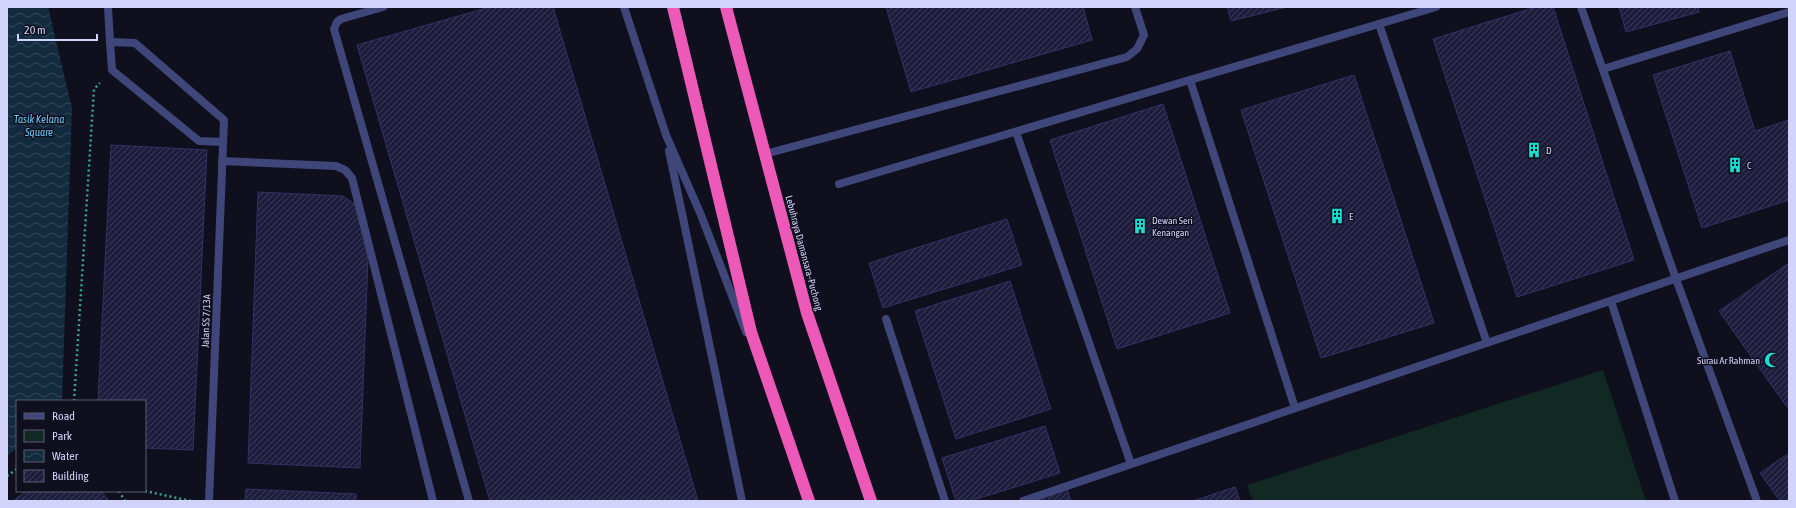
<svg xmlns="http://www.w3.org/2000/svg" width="1796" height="508" font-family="'Asap Condensed',sans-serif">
	<defs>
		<pattern id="water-waves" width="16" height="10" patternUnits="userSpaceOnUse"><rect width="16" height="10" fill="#122b3f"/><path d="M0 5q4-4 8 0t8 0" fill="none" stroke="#33495c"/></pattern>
		<pattern id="building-hatch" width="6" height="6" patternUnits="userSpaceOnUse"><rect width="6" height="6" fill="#1e1d3d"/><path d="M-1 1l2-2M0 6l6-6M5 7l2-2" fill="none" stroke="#3e3d5a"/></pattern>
	</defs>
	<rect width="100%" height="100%" fill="#0f0f1e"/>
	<!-- green -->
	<path fill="#122823" d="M1603,370l43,131h-393l-6,-16z"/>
	<!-- water -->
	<path fill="url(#water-waves)" d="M7,7h41l24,101 -10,293h-45v47l-10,8z"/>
	<!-- building -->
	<g fill="url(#building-hatch)" stroke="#333167">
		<path d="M490,7h63l145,494h-208l-133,-456z"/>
		<path d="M886,7h197l9,33 -181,52z"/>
		<path d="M1227,7h60l-56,14z"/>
		<path d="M1536,7h17l81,253 -117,37 -84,-258z"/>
		<path d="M1619,7h79l1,5 -73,20z"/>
		<path d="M1730,51l25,80 34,-11v80l-87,28 -49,-153z"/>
		<path d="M1354,75l80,248 -113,35 -80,-248z"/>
		<path d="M1163,104l67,209 -113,36 -67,-209z"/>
		<path d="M111,145l96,5 -14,300 -48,-2v-47h-47z"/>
		<path d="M258,192l85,4 14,10 11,51 -8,211 -112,-5z"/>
		<path d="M1007,219l15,46 -139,43 -14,-45z"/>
		<path d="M1789,263v147l-70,-99z"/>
		<path d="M1010,281l41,128 -95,30 -41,-128z"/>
		<path d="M1045,426l15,47 -90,28h-14l-14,-43z"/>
		<path d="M1789,453v48h-9l-20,-28z"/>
		<path d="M1235,487l5,14h-47z"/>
		<path d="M246,489l110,5v7h-111z"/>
		<path d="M1067,489l4,12h-42z"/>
		<path d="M26,491h75l8,10h-96z"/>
	</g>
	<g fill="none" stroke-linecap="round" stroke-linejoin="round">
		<!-- path -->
		<g stroke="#3aa58d" stroke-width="2.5" stroke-dasharray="2 3" stroke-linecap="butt">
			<path d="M74,401l20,-312 6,-6"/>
			<path d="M7,476l10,-7"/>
			<path d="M119,491l6,10"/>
			<path d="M145,491l46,10"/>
		</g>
		<!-- lane -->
		<g stroke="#3f4679" stroke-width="8">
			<path d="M383,7l-42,12 -4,3 -3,7 135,472"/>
			<path d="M624,7l42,128 35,80 45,117"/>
			<path d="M1581,7l95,272 81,222"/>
			<path d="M1379,24l108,319"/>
			<path d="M1603,69l186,-57"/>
			<path d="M1190,80l105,328"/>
			<path d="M1016,132l115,332"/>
			<path d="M669,151l73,350"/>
			<path d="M765,154l362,-97 10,-8 7,-14 -9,-28"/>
			<path d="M222,161l114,5 9,4 7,8 81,323"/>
			<path d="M839,184l597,-177"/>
			<path d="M1611,301l64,200"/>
			<path d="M886,319l59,182"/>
			<path d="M1023,501l766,-261"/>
		</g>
		<!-- street -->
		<g stroke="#3f4679" stroke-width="8">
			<path d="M108,7l2,35"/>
			<path d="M209,501l15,-381 -89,-77 -25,-1 2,28 87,71 24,1"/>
		</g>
		<!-- highway -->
		<g stroke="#ed59b8" stroke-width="12">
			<path d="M673,7l78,325 58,169"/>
			<path d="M726,7l81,306 64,188"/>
		</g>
	</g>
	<!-- icons -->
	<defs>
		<g id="building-bare" transform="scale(1.2)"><path d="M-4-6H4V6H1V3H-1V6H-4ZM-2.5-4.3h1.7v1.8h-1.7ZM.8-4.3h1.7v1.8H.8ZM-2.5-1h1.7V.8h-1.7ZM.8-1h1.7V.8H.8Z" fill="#18dfd2" stroke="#0f0f1e" stroke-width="2.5" paint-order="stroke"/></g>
		<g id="mosque-bare" transform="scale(1.2)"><path d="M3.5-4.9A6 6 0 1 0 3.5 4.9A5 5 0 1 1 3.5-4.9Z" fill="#18dfd2" stroke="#0f0f1e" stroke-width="2.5" paint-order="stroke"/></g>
	</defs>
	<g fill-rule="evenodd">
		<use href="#building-bare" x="1534" y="150"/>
		<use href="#building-bare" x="1735" y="165"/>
		<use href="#building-bare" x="1337" y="216"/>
		<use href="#building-bare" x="1140" y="226"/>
		<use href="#mosque-bare" x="1772" y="360"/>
	</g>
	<g text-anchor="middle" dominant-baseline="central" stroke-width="3" stroke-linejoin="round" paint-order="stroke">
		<!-- poi labels -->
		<g font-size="10" fill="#d1d3fa" stroke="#0f0f1e" text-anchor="start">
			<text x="1546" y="150">D</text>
			<text x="1747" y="165">C</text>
			<text x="1349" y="216">E</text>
			<text x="1152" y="220">Dewan Seri<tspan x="1152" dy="12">Kenangan</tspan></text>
			<text x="1760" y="360" text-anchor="end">Surau Ar Rahman</text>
		</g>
		<!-- street labels -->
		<g font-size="10" fill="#d1d3fa" stroke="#0f0f1e">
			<text transform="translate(804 253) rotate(75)">Lebuhraya Damansara–Puchong</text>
			<text transform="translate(206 321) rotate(-88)">Jalan SS 7/13A</text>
		</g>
		<!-- water labels -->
		<g font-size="11" font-style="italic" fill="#6ac7ef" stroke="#0f0f1e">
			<text x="39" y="119">Tasik Kelana<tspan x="39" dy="13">Square</tspan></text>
		</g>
	</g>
	<!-- border -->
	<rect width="1796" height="508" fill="none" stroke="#d1d3fa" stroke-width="16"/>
	<!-- legend -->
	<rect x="16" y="400" width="130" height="92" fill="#0f0f1e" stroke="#5d5d76"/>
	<rect x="24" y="413" width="20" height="6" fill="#3f4679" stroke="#5d5d76"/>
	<text x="52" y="420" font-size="12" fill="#d1d3fa">Road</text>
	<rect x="24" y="430" width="20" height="12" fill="#122823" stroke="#5d5d76"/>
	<text x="52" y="440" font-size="12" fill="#d1d3fa">Park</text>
	<rect x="24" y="450" width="20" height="12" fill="url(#water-waves)" stroke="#5d5d76"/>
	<text x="52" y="460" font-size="12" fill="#d1d3fa">Water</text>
	<rect x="24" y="470" width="20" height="12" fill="url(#building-hatch)" stroke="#5d5d76"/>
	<text x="52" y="480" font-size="12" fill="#d1d3fa">Building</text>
	<!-- scale -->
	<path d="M18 34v6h79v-6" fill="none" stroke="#d1d3fa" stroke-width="2"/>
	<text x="24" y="34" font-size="12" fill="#d1d3fa" stroke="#0f0f1e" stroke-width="3" paint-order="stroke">20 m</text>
</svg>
